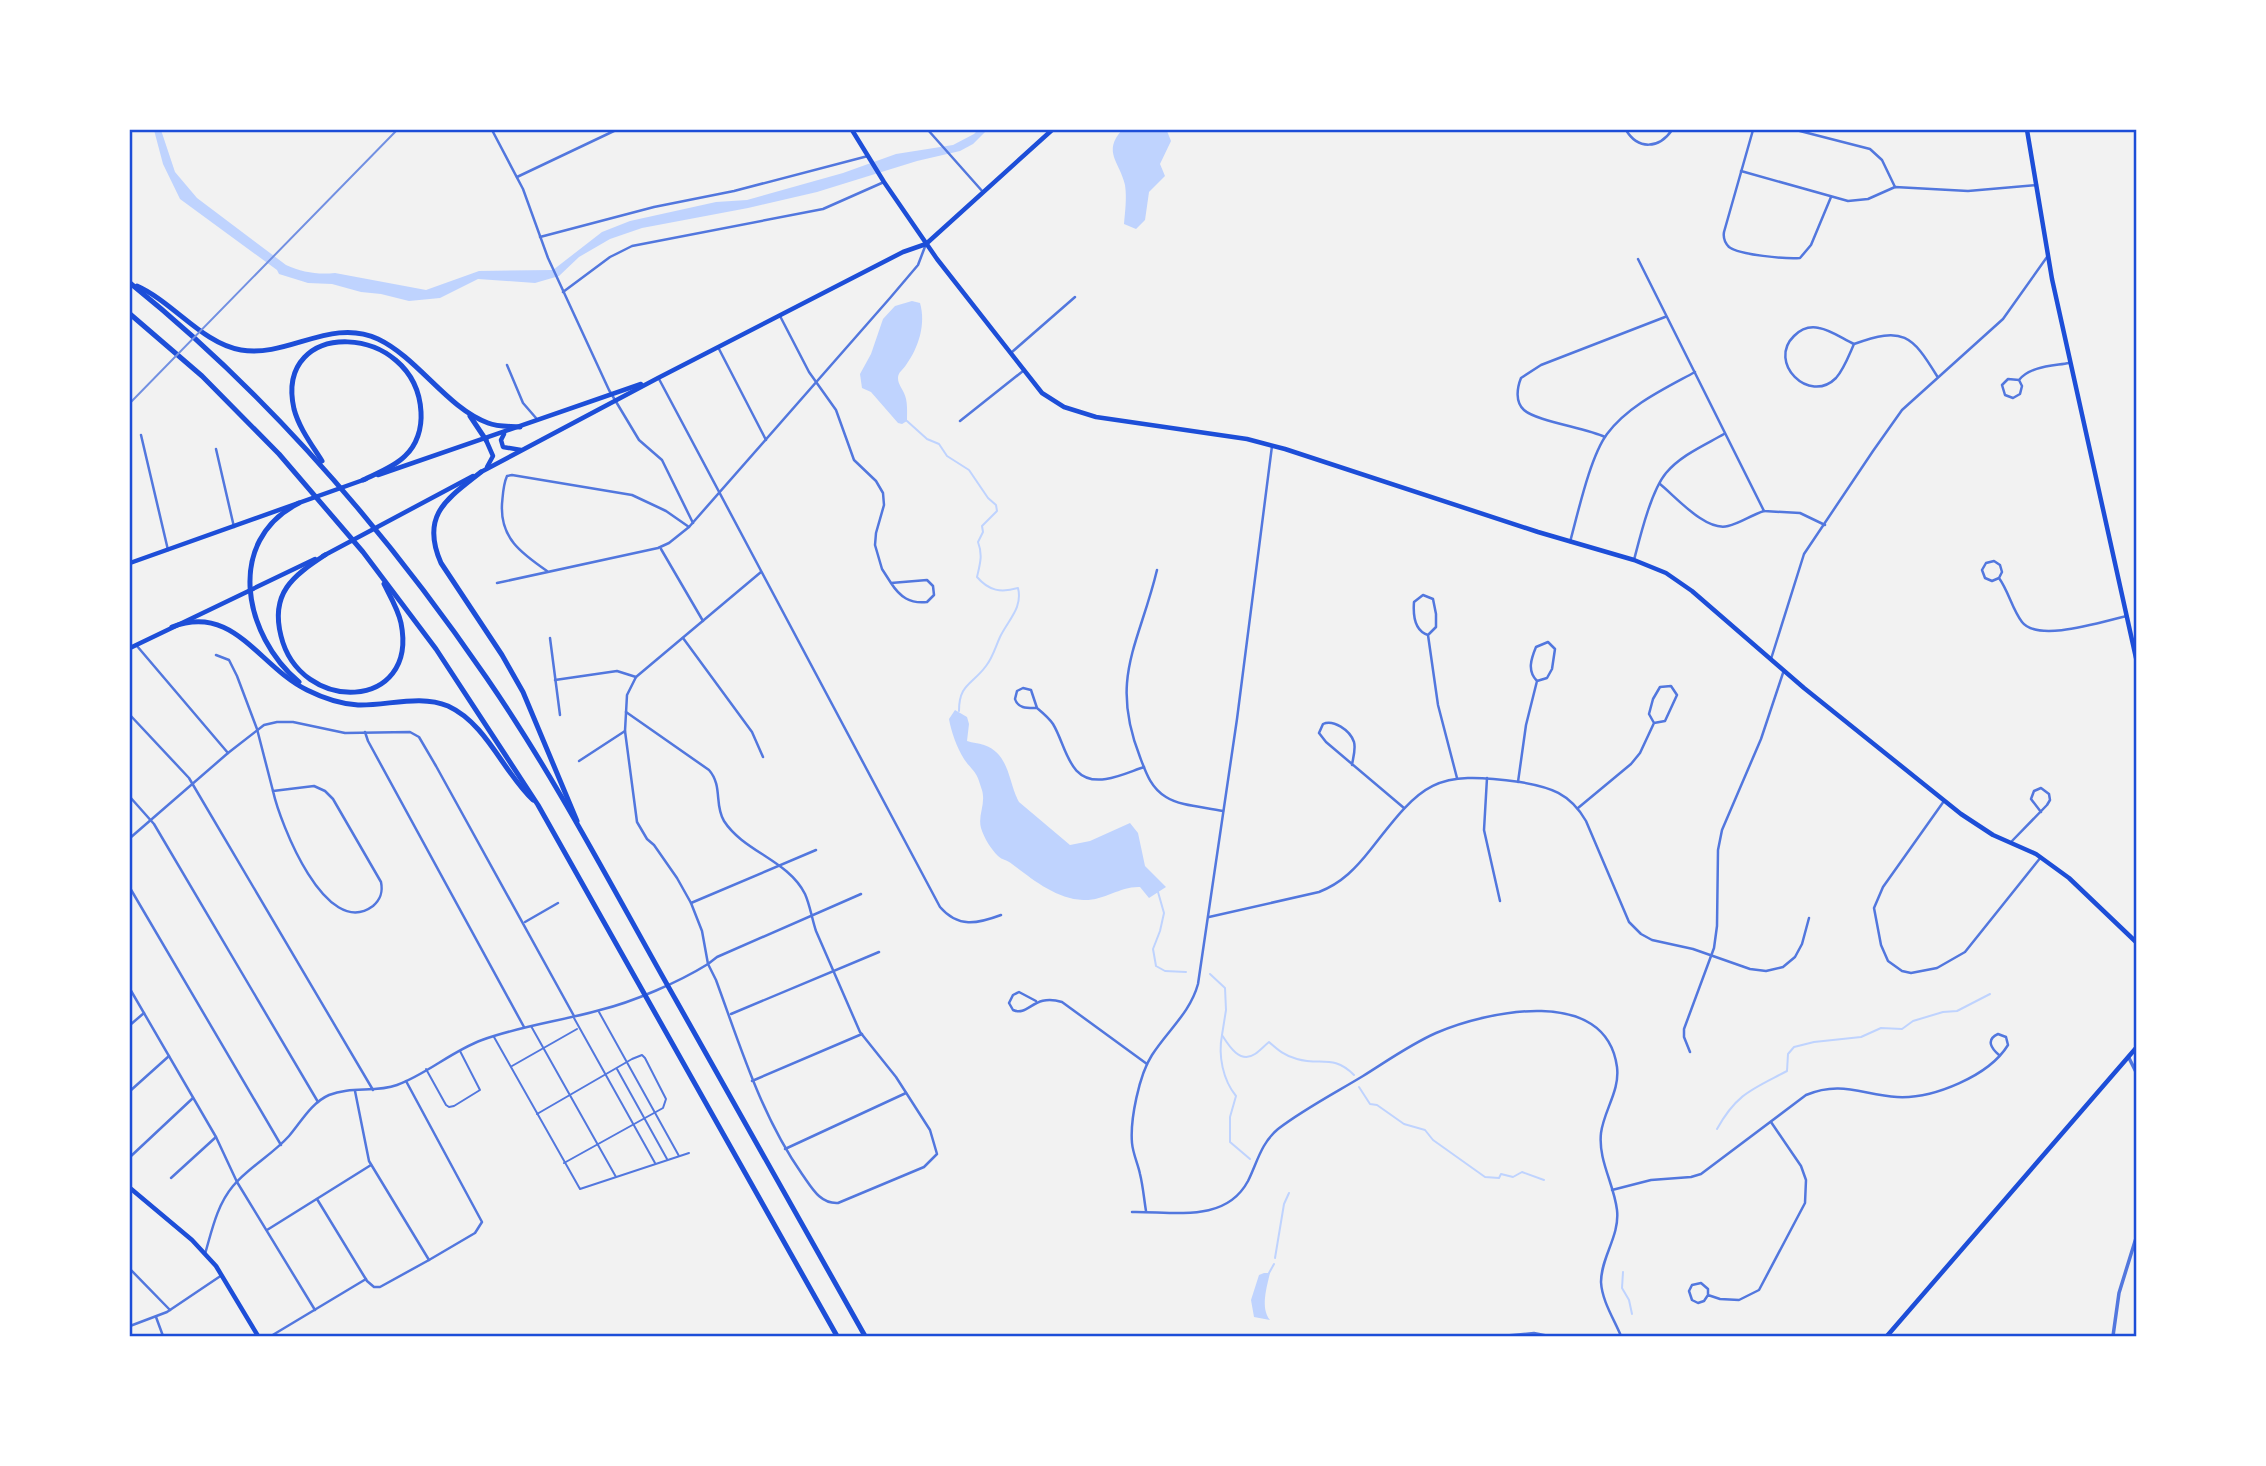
<svg xmlns="http://www.w3.org/2000/svg" width="2266" height="1466" font-family="'Public Sans',sans-serif">
	<rect width="100%" height="100%" fill="#f2f2f2"/>
	<!-- water -->
	<g fill="#bfd3fe">
		<path d="M154,130h7l14,42 22,26 89,67c16,7 31,10 49,8l91,17 53,-19 74,-1 49,-38 28,-11 86,-19 31,-2 96,-27 53,-19 57,-9 21,-11 4,-4h9l-14,14 -13,7 -43,10 -100,31 -69,16 -106,20 -32,11 -31,18 -20,19 -24,7 -57,-4 -38,19 -31,3 -28,-7 -20,-2 -29,-8 -24,-1 -29,-9 -2,-4 -97,-71 -17,-35z"/>
		<path d="M1122,130h42l3,1 4,10 -11,23 5,12 -16,16 -4,28 -9,9 -12,-5c1,-12 3,-26 1,-39 -5,-23 -23,-33 -3,-55z"/>
		<path d="M912,301l8,2c6,21 -1,44 -14,62 -3,5 -8,7 -8,13 0,6 4,10 6,15 4,8 3,19 3,28l-5,3 -4,-1 -27,-31 -9,-4 -2,-14 11,-20 12,-35 12,-13z"/>
		<path d="M955,710l12,7 2,7 -2,17c6,2 11,2 17,4 26,9 24,37 35,57l51,43 20,-4 40,-18 8,10 7,33 21,21 -17,11 -9,-11c-20,-1 -36,14 -57,13 -27,-1 -51,-21 -71,-36 -4,-4 -10,-4 -14,-8 -7,-7 -14,-18 -17,-28 -3,-11 3,-21 2,-32 0,-5 -3,-11 -4,-15 -3,-10 -10,-14 -15,-22 -7,-11 -13,-28 -15,-40z"/>
		<path d="M1264,1273h6c-3,13 -10,35 0,47l-16,-3 -3,-17 8,-25z"/>
	</g>
	<g fill="none" stroke-linecap="round" stroke-linejoin="round">
		<!-- stream -->
		<g stroke="#bfd3fe" stroke-width="2">
			<path d="M907,421l20,18 12,5 8,12 22,14 19,28 8,7 1,6 -15,15 1,6 -5,10c5,13 2,22 -1,35 12,14 24,16 41,11 5,20 -10,32 -18,49 -5,11 -7,20 -14,29 -14,19 -27,18 -27,45"/>
			<path d="M1158,892l6,21 -4,18 -7,18 3,17 9,5 21,1"/>
			<path d="M1210,974l15,14 1,22 -4,25c7,11 18,29 33,19 5,-3 9,-8 14,-12 9,8 16,14 28,17 24,7 36,-5 57,16"/>
			<path d="M1222,1035c-4,21 1,45 14,61l-6,21v25l20,17"/>
			<path d="M1359,1087l11,17 7,1 27,19 21,6 8,10 52,37 14,1 2,-4 12,3 9,-5 22,8"/>
			<path d="M1717,1129c20,-36 36,-40 70,-58l1,-17 6,-7 20,-5 47,-5 20,-9 21,1 11,-8 30,-9 14,-1 33,-17"/>
			<path d="M1275,1258l9,-54 5,-11"/>
			<path d="M1623,1272l-1,16 7,12 3,14"/>
			<path d="M1269,1273l5,-9"/>
		</g>
		<!-- service -->
		<g stroke="#5277de" stroke-width="2">
			<path d="M599,1012l80,144"/>
			<path d="M574,1018l81,145"/>
			<path d="M531,1026l85,151"/>
			<path d="M494,1037l86,152 109,-36"/>
			<path d="M512,1066l65,-37"/>
			<path d="M426,1069l20,36 3,2 5,-1 26,-16 -20,-39"/>
			<path d="M617,1069l50,90"/>
			<path d="M537,1114l95,-55 10,-4 3,3 21,41 -3,9 -99,55"/>
		</g>
		<!-- minor -->
		<g stroke="#5277de" stroke-width="2.5">
			<path d="M492,130l31,59 25,69 61,132 30,50 23,20 31,63"/>
			<path d="M928,130l55,62"/>
			<path d="M1626,130c12,20 33,19 46,0"/>
			<path d="M1753,130l-29,102c-1,6 0,10 5,15 10,8 57,12 71,11l11,-13 20,-48"/>
			<path d="M1796,130l74,19 12,11 13,27"/>
			<path d="M1741,171l107,30 20,-2 27,-12 73,4 69,-6"/>
			<path d="M517,177l99,-47"/>
			<path d="M540,237l114,-30 80,-16 134,-35"/>
			<path d="M1638,259l126,252 36,2 25,12"/>
			<path d="M563,292l47,-35 22,-11 191,-37 61,-27"/>
			<path d="M780,316l29,56 27,38 18,50 22,21 7,12 1,12 -8,28 -1,12 7,24 9,14 36,-3 6,6 1,9 -7,7c-17,2 -27,-5 -36,-19"/>
			<path d="M1854,344c-11,-5 -23,-14 -35,-16 -9,-2 -18,1 -25,8 -27,26 15,69 42,42 8,-9 13,-23 18,-34 49,-18 58,-9 83,32"/>
			<path d="M718,347l48,93"/>
			<path d="M1012,352l63,-55"/>
			<path d="M507,365l16,38 13,15"/>
			<path d="M659,379l281,528c18,21 37,17 61,8"/>
			<path d="M2019,380l3,6 -2,8 -7,4 -8,-3 -3,-10 6,-6 11,1c11,-14 34,-14 50,-17"/>
			<path d="M960,421l63,-50"/>
			<path d="M141,435l27,115"/>
			<path d="M1605,437c-19,-9 -69,-16 -81,-27 -9,-8 -7,-22 -3,-32l20,-13 124,-48"/>
			<path d="M216,449l18,78"/>
			<path d="M1660,484c16,13 46,48 68,42 13,-3 23,-11 36,-15"/>
			<path d="M1570,542c8,-29 20,-85 37,-108 22,-29 57,-45 88,-62"/>
			<path d="M661,549l42,72"/>
			<path d="M1634,560c6,-23 17,-69 32,-87 15,-18 39,-28 58,-39"/>
			<path d="M1157,570c-18,75 -48,108 -17,187 6,16 11,31 26,40 14,9 39,10 57,14"/>
			<path d="M547,571c-26,-18 -47,-33 -45,-67 1,-10 1,-19 5,-28l5,-1 120,20 34,16 23,16 201,-229 28,-33 8,-21"/>
			<path d="M1999,578l3,-6 -2,-7 -6,-4 -8,2 -4,7 3,8 7,3 7,-3c10,14 13,31 23,44 16,21 82,-1 105,-6"/>
			<path d="M497,583l161,-35 11,-5 20,-16"/>
			<path d="M1428,635l8,-8v-13l-3,-15 -10,-4 -9,7c-1,13 1,29 14,33l10,70 19,73"/>
			<path d="M550,638l10,77"/>
			<path d="M683,638l69,94 11,25"/>
			<path d="M137,646l91,107"/>
			<path d="M216,655l13,5 8,16 20,53 16,62"/>
			<path d="M1771,659l33,-105 69,-103 29,-41 101,-91 44,-62"/>
			<path d="M555,680l62,-9 19,6"/>
			<path d="M1037,708l-6,-18 -8,-2 -6,3 -2,8c3,10 13,9 22,9 6,5 12,10 16,16 14,23 15,61 53,55 13,-2 26,-8 38,-12"/>
			<path d="M626,712l83,58c14,16 5,35 15,51 20,31 64,39 81,73 5,11 7,25 11,37l44,101 36,45 34,53 7,24 -13,13 -86,36c-18,1 -26,-15 -36,-29 -41,-59 -61,-126 -86,-194l-8,-16 9,-7 144,-63"/>
			<path d="M130,715l59,63 184,312"/>
			<path d="M365,732l3,9 156,286"/>
			<path d="M579,761l46,-30"/>
			<path d="M1352,765c1,-7 4,-16 2,-23 -4,-12 -21,-23 -31,-18l-4,9 7,9 78,66"/>
			<path d="M1487,778l-3,52 16,71"/>
			<path d="M1518,782l8,-57 11,-44c-10,-10 -6,-22 -1,-34l12,-5 7,7 -3,20 -5,9 -10,3"/>
			<path d="M314,786l11,5 8,8 48,83c2,10 0,17 -8,24 -47,35 -93,-83 -100,-115z"/>
			<path d="M130,797l24,27 164,278"/>
			<path d="M1944,801l-61,86 -9,21 7,37 7,16 14,10 9,2 26,-5 28,-16 76,-95"/>
			<path d="M1578,808l53,-44 9,-11 14,-30 -5,-9 4,-15 7,-12 11,-1 6,9 -12,26 -11,2"/>
			<path d="M130,838l98,-85 36,-28 13,-3h16l52,11 65,-1 9,5 17,29 138,250"/>
			<path d="M2012,841l35,-36 3,-5 -1,-6 -8,-6 -7,3 -3,8 10,13"/>
			<path d="M130,888l151,257"/>
			<path d="M691,903l125,-53"/>
			<path d="M1209,917l110,-25c23,-9 37,-24 52,-43 52,-67 63,-79 149,-67 30,5 50,11 66,39l43,101 12,12 11,6 41,9 57,20 16,2 17,-4 12,-10 7,-13 7,-26"/>
			<path d="M525,922l33,-19"/>
			<path d="M130,989l86,148 21,45 78,128"/>
			<path d="M1036,1001l-17,-9 -6,3 -4,8 4,7c16,7 20,-17 49,-8l85,62"/>
			<path d="M731,1014l148,-62"/>
			<path d="M130,1025l14,-12"/>
			<path d="M1690,1052l-6,-15v-8l30,-81 3,-22 1,-76 4,-20 39,-91 23,-69"/>
			<path d="M406,1081l76,141 -7,11 -46,27"/>
			<path d="M752,1081l110,-47"/>
			<path d="M130,1091l39,-35"/>
			<path d="M785,1149l121,-56"/>
			<path d="M130,1157l63,-59"/>
			<path d="M171,1178l45,-41"/>
			<path d="M1612,1190l39,-10 40,-3 10,-3 105,-79c35,-15 57,0 91,2 36,2 92,-21 111,-52l-2,-8 -8,-3c-13,6 -6,15 1,21"/>
			<path d="M317,1199l50,82 7,6h6l49,-27 -60,-99 -14,-70"/>
			<path d="M1146,1211c-2,-12 -3,-25 -6,-37 -2,-10 -7,-20 -8,-31 -2,-23 7,-68 20,-88 16,-25 38,-42 46,-71l39,-265 35,-273"/>
			<path d="M1132,1212c40,-1 93,12 116,-31 9,-18 13,-38 30,-52 26,-20 57,-36 85,-53 24,-15 48,-32 73,-43 51,-22 170,-48 181,34 3,24 -13,43 -16,66 -3,27 13,51 16,77 3,26 -16,47 -16,72 1,19 13,37 20,54"/>
			<path d="M267,1230l104,-65"/>
			<path d="M205,1254c7,-24 12,-49 28,-68 16,-19 39,-31 56,-50 12,-14 22,-33 40,-41 22,-9 46,-2 68,-10 30,-11 55,-34 85,-45 38,-14 79,-19 118,-30 33,-8 79,-28 108,-46l-6,-33 -11,-28 -14,-25 -23,-33 -7,-6 -10,-17 -12,-91 2,-36 9,-18 125,-105"/>
			<path d="M130,1269l40,41"/>
			<path d="M1708,1295v-6l-7,-6 -9,2 -3,6 3,9 6,3 6,-2 4,-6 12,4 19,1 20,-10 46,-87 1,-23 -5,-14 -30,-44"/>
			<path d="M156,1317l7,19"/>
			<path d="M130,1326l37,-14 55,-37"/>
			<path d="M271,1336l95,-57"/>
			<path d="M1501,1336l33,-3 15,3"/>
		</g>
		<!-- tertiary -->
		<g stroke="#5277de" stroke-width="3.5">
			<path d="M2129,1058l7,14"/>
			<path d="M2113,1336l6,-43 17,-55"/>
		</g>
		<!-- secondary -->
		<g stroke="#1d4ed8" stroke-width="4.5">
			<path d="M852,130l32,52 53,77 105,134 22,14 32,10 151,22 38,10 253,83 96,28 32,13 26,18 112,97 157,126 32,21 43,19 33,24 67,64"/>
			<path d="M2027,130l25,149 84,379"/>
			<path d="M130,1188l62,52 24,26 42,70"/>
			<path d="M1887,1336l249,-288"/>
		</g>
		<!-- primary -->
		<g stroke="#1d4ed8" stroke-width="4.5">
			<path d="M504,434l-3,6 2,7 18,3"/>
			<path d="M486,440l7,16 -6,11"/>
			<path d="M481,472l177,-94 245,-126 23,-8 126,-114"/>
			<path d="M378,475l263,-91"/>
			<path d="M323,556l150,-80"/>
			<path d="M130,563l236,-84"/>
			<path d="M130,648l185,-89"/>
		</g>
		<!-- motorway -->
		<g stroke="#1d4ed8" stroke-width="5">
			<path d="M130,283c139,112 255,247 356,394 71,103 129,216 191,325 62,112 125,223 188,334"/>
			<path d="M137,286c36,16 66,58 104,64 47,8 90,-33 137,-11 40,19 69,69 110,84 10,4 21,3 32,4"/>
			<path d="M130,314l72,62 77,78 84,98 73,97 102,156 299,531"/>
			<path d="M470,416l16,24"/>
			<path d="M322,461c-10,-16 -23,-33 -28,-52 -21,-93 122,-87 127,3 1,16 -4,33 -16,44 -11,11 -28,17 -42,24"/>
			<path d="M481,472c-34,27 -61,43 -40,91l61,92 21,37 54,129"/>
			<path d="M325,555c-32,21 -55,38 -44,81 19,78 138,76 120,-13 -3,-14 -11,-27 -17,-39"/>
			<path d="M172,627c62,-24 86,39 135,63 16,8 33,14 51,15 29,1 62,-11 90,1 39,18 55,66 85,94"/>
			<path d="M299,682c-55,-46 -75,-141 0,-179"/>
		</g>
		<!-- rail -->
		<path stroke="#7290e2" stroke-width="2" d="M130,403l267,-273"/>
	</g>
	<!-- border -->
	<rect width="2266" height="1466" fill="none" stroke="#ffffff" stroke-width="262"/>
	<rect x="131" y="131" width="2004" height="1204" fill="none" stroke="#1d4ed8" stroke-width="2.5"/>
</svg>
